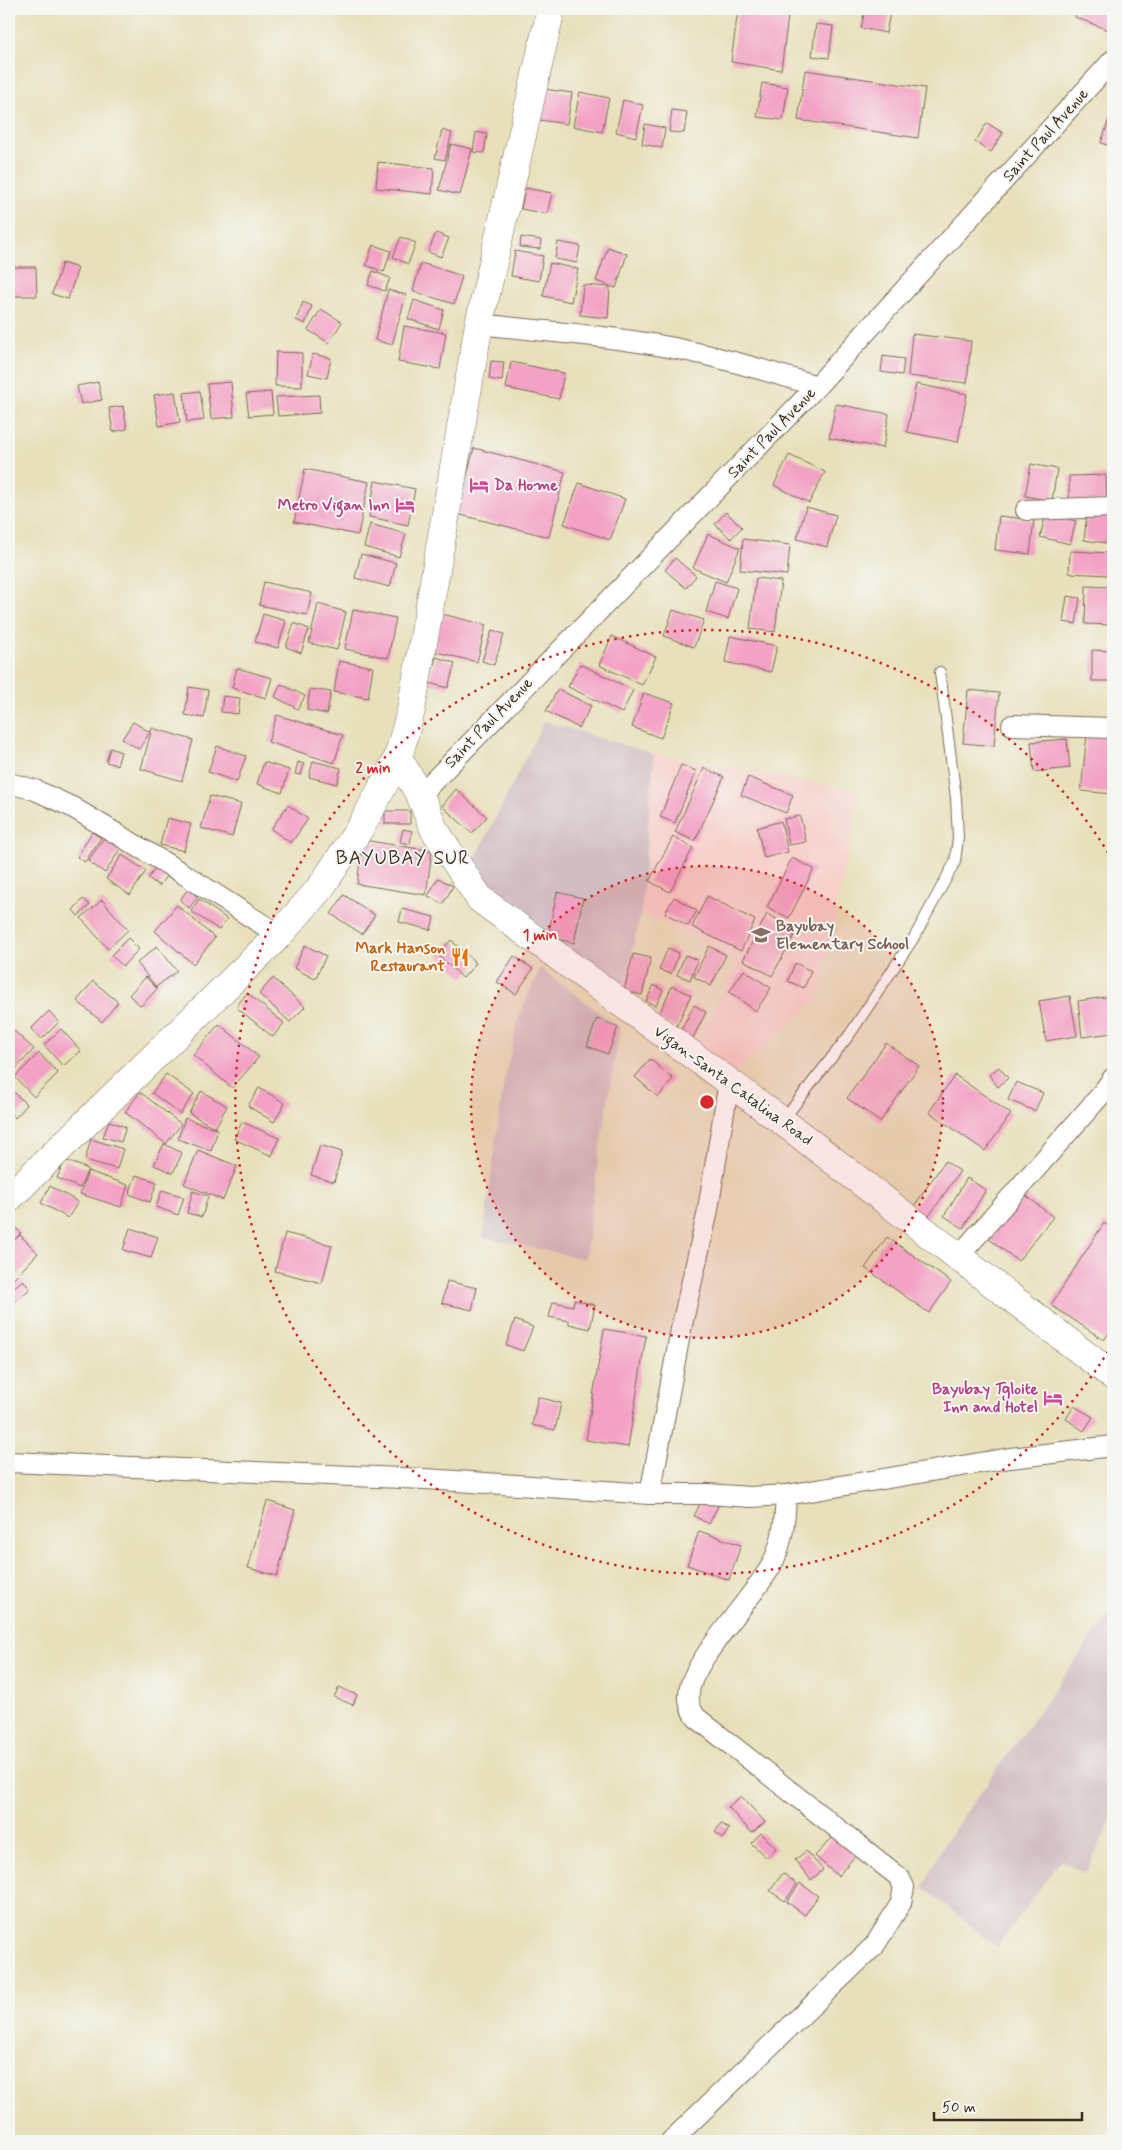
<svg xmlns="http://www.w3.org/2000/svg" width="1122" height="2150" font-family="Mynerve,sans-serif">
	<rect width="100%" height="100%" fill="#f6f6f2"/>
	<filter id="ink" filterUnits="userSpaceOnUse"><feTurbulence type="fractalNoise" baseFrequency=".02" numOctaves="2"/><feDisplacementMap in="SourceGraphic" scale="10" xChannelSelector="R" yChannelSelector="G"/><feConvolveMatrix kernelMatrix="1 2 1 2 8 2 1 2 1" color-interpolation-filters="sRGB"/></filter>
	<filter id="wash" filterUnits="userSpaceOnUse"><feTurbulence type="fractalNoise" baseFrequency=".0096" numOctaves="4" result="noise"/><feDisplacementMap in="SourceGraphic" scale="20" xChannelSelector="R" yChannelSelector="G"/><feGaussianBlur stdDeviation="1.12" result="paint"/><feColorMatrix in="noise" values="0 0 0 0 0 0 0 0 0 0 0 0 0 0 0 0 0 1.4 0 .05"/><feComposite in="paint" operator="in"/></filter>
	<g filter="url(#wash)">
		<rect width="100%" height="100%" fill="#e8e0bb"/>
		<!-- built -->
		<path fill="#f7d0ca" d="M654,754l206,37 -41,207 -86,77 -40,-26 47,-91 -99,-46z"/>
		<!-- industrial -->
		<g fill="#d2bec2">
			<path d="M544,721l110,33 -13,158 -19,84 -103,-77 -48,-52z"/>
			<path d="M540,968l80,60 -20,120 -15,111 -102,-22 21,-156 16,-68z"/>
			<path d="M1113,1608v208l-28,58 -24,-14 -64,87 -74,-60 22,-45z"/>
		</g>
		<g id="blocks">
			<!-- building -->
			<g fill="#f3a1c4">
				<path d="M865,9l25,4 -4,20 -25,-5z"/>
				<path d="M1078,9h35v8l-5,13 -33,-13z"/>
				<path d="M738,10l50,7 -7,53 -50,-8z"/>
				<path d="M816,24l17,2 -4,32 -17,-2z"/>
				<path d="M805,70l120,18 -7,50 -120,-18z"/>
				<path d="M762,83l26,4 -5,33 -26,-3z"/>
				<path d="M544,89l28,4 -5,31 -28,-4z"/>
				<path d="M580,92l29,6 -7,34 -29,-6z"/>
				<path d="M623,100l20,5 -7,32 -20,-5z"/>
				<path d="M672,110l15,2 -3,21 -15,-1z"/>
				<path d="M1112,110l1,1v36l-12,-4z"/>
				<path d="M987,123l16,10 -12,19 -16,-10z"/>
				<path d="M645,124l20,4 -3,20 -20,-4z"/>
				<path d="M442,130l10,3 -7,27 -10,-2z"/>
				<path d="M476,132l11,2 -3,19 -11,-1z"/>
				<path d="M451,144l21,5 -12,46 -21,-5z"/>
				<path d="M378,162l56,6 -2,26 -56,-6z"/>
				<path d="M525,188l27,5 -5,21 -26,-5z"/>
				<path d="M436,233l13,5 -8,19 -13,-5z"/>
				<path d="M401,237l15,6 -8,21 -15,-7z"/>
				<path d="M521,237l20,3 -1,9 -20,-2z"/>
				<path d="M558,242l22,4 -3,17 -22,-4z"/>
				<path d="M373,245l18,6 -7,21 -18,-7z"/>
				<path d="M608,247l19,7 -11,34 -20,-7z"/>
				<path d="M515,251l28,5 -4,25 -28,-5z"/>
				<path d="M62,263l16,5 -10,31 -16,-5z"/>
				<path d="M421,263l41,13 -8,28 -41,-13z"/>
				<path d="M550,263l28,6 -7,33 -28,-6z"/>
				<path d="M9,267h27l1,29h-28z"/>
				<path d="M373,271l17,7 -5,13 -17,-6z"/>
				<path d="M583,285l27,2 -2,31 -28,-3z"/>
				<path d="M388,290l18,5 -14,50 -17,-5z"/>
				<path d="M414,300l30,10 -5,19 -31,-10z"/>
				<path d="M303,302l9,4 -7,18 -9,-4z"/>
				<path d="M321,309l21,13 -13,21 -21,-13z"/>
				<path d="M404,326l42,7 -6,36 -42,-7z"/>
				<path d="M912,334l59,7 -4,42 -59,-7z"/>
				<path d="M276,352l26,1v34l-27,-1z"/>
				<path d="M313,354l18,4 -4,20 -19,-4z"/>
				<path d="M883,356l21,3 -2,16 -21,-3z"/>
				<path d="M491,361l13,1 -2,19 -13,-2z"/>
				<path d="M511,362l53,11 -5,26 -53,-11z"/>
				<path d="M98,382l4,18 -21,4 -4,-18z"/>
				<path d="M231,382l3,35 -23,2 -4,-35z"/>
				<path d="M916,384l51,10 -9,48 -51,-10z"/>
				<path d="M200,391l4,29 -17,2 -3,-29z"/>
				<path d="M175,392l5,30 -21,4 -5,-31z"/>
				<path d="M271,392l2,22 -24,2 -3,-22z"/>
				<path d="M319,395l1,18 -42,3 -2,-19z"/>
				<path d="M836,404l53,10 -6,34 -54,-10z"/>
				<path d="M123,406l4,23 -14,3 -4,-24z"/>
				<path d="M474,448l91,24 -16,65 -92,-23z"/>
				<path d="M789,455l36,17 -16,31 -35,-18z"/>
				<path d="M1031,464l26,5 -5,32 -27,-5z"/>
				<path d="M305,469l64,13 -11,53 -64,-13z"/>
				<path d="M1106,475l1,26 -38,1v-26z"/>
				<path d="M375,481l40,8 -7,36 -39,-8z"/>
				<path d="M579,483l46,16 -15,41 -46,-16z"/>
				<path d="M806,507l30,8 -9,32 -30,-8z"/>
				<path d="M726,512l16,15 -11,12 -16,-15z"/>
				<path d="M1046,513l30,8 -6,23 -30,-7z"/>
				<path d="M1087,513l26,4v27l-29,-4z"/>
				<path d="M999,516l35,4 -4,34 -35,-4z"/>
				<path d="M370,524l36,10 -7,23 -35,-10z"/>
				<path d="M708,534l32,14 -14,34 -33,-14z"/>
				<path d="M743,539l47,6 -3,30 -47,-5z"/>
				<path d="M1070,551l39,2 -1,22 -39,-2z"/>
				<path d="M361,554l35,9 -6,24 -35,-9z"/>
				<path d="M675,558l21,18 -10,12 -21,-18z"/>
				<path d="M756,578l25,3 -6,51 -25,-3z"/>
				<path d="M715,581l22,7 -9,31 -22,-7z"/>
				<path d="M264,582l48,11 -5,22 -48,-10z"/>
				<path d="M1086,586l27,1v38l-28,-1z"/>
				<path d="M1067,596l13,2 -4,26 -13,-2z"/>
				<path d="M318,604l28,8 -9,38 -28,-7z"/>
				<path d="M353,610l43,8 -8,40 -43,-9z"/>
				<path d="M673,610l31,10 -10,27 -30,-11z"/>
				<path d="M438,613l48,12 -9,37 -49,-12z"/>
				<path d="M263,614l23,7 -8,27 -23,-6z"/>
				<path d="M294,623l15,6 -8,24 -15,-6z"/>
				<path d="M492,630l12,4 -10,31 -12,-4z"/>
				<path d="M612,636l44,21 -14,28 -43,-20z"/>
				<path d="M730,636l47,10 -6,26 -46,-10z"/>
				<path d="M1092,650l21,1v30h-21z"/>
				<path d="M436,657l19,6 -7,25 -19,-5z"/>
				<path d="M339,661l34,6 -5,31 -34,-6z"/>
				<path d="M580,664l53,26 -11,23 -54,-26z"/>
				<path d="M237,668l35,10 -6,20 -34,-10z"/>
				<path d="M281,684l24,12 -7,13 -23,-12z"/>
				<path d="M189,687l19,3 -4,28 -19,-3z"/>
				<path d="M310,689l21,3 -4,22 -20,-4z"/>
				<path d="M558,689l33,17 -12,22 -33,-17z"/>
				<path d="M968,690l31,3 -5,53 -31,-3z"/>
				<path d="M644,693l30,10 -13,35 -29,-11z"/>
				<path d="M223,696l17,2 -2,16 -17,-2z"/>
				<path d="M277,715l66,20 -9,28 -66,-21z"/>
				<path d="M133,722l17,10 -11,17 -17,-10z"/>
				<path d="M152,728l41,12 -11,41 -41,-12z"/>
				<path d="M1087,733l26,2v59l-32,-3z"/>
				<path d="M1067,739l3,29 -36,4 -3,-30z"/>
				<path d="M217,746l29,10 -9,26 -29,-10z"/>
				<path d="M110,748l11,4 -4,13 -11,-3z"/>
				<path d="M313,761l28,7 -4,16 -28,-7z"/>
				<path d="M264,762l25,8 -7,23 -25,-9z"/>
				<path d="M298,762l6,2 -3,11 -6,-1z"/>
				<path d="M681,765l15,6 -21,52 -15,-6z"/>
				<path d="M704,768l20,9 -29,64 -20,-9z"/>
				<path d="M748,777l45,18 -7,18 -45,-18z"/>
				<path d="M456,789l31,28 -15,16 -30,-27z"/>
				<path d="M210,796l31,8 -9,33 -31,-9z"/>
				<path d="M288,805l20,14 -17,24 -20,-14z"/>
				<rect x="385" y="811" width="25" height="13"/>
				<path d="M800,816l6,26 -17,3 -5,-26z"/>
				<path d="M167,818l24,6 -7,27 -24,-6z"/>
				<path d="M781,821l7,31 -24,6 -7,-30z"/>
				<path d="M403,829l9,2 -2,13 -10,-2z"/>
				<path d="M92,832l9,6 -16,24 -8,-5z"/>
				<path d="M106,835l16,11 -17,27 -17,-12z"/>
				<path d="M673,837l20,11 -23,44 -21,-11z"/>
				<path d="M363,840l69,11 -6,44 -69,-11z"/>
				<path d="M122,855l24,16 -16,24 -24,-16z"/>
				<path d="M792,858l22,11 -25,49 -22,-11z"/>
				<path d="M159,864l10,8 -10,14 -11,-8z"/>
				<path d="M438,878l15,8 -10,18 -15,-8z"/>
				<path d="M188,889l10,8 -9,11 -9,-8z"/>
				<path d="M557,892l26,6 -9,45 -26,-6z"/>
				<path d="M344,895l31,20 -13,19 -31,-20z"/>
				<path d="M707,896l48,24 -14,31 -49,-24z"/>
				<path d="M674,897l23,14 -9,15 -23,-13z"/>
				<path d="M83,899l7,6 -12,11 -5,-6z"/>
				<path d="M199,899l28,20 -8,11 -28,-19z"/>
				<path d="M102,900l26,30 -20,19 -27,-31z"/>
				<path d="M177,905l38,33 -22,26 -38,-33z"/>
				<path d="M402,909l32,8 -3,13 -32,-8z"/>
				<path d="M767,914l30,16 -25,46 -29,-16z"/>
				<path d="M128,938l11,11 -16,17 -12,-11z"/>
				<path d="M451,940l25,23 -13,15 -25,-23z"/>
				<path d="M305,945l21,11 -11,23 -21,-11z"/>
				<path d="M157,946l20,25 -21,16 -19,-24z"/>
				<path d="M709,946l17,9 -15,31 -17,-9z"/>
				<path d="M668,948l11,5 -8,21 -12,-4z"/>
				<path d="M633,954l18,4 -9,37 -18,-4z"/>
				<path d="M685,955l13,5 -8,20 -13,-5z"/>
				<path d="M514,956l19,13 -17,25 -19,-12z"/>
				<path d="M795,963l16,8 -7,17 -16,-7z"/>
				<path d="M744,970l27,18 -15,23 -27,-19z"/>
				<path d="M146,977l11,12 -16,17 -12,-11z"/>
				<path d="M273,978l32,29 -15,15 -31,-28z"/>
				<path d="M93,981l25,21 -16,20 -25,-21z"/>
				<path d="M654,985l9,5 -7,16 -10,-5z"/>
				<path d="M672,986l19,9 -15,32 -19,-8z"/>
				<path d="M247,993l37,30 -11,14 -37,-30z"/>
				<path d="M1070,996l7,40 -31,5 -7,-40z"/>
				<path d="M1113,996v37l-31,4 -4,-36z"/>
				<path d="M694,1005l12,7 -14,28 -13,-6z"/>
				<path d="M49,1011l10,11 -17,17 -11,-10z"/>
				<path d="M597,1019l21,8 -10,27 -21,-8z"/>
				<path d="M219,1024l40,33 -27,31 -39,-33z"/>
				<path d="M61,1029l20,22 -18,15 -19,-21z"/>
				<path d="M14,1031l20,18 -22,24 -3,-3v-33z"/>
				<path d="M886,1043l33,23 -39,56 -33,-24z"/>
				<path d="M39,1053l19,20 -24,24 -19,-20z"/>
				<path d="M650,1059l23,20 -15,18 -23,-20z"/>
				<path d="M999,1067l9,11 -10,9 -9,-12z"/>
				<path d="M166,1074l28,20 -14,20 -28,-21z"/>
				<path d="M955,1075l56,39 -26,37 -56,-39z"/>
				<path d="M1016,1082l27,11 -8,18 -27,-11z"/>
				<path d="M10,1088l17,17 -12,13 -6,-6z"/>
				<path d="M259,1088l26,15 -11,19 -26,-16z"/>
				<path d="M201,1091l26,15 -12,22 -26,-15z"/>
				<path d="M140,1092l41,32 -15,20 -41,-32z"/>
				<path d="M185,1118l33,12 -7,21 -33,-12z"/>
				<path d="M109,1121l17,6 -5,15 -18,-5z"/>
				<path d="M242,1122l37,16 -7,18 -38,-17z"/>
				<path d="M91,1139l32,10 -6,20 -32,-9z"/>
				<path d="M164,1144l18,9 -9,20 -19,-8z"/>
				<path d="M320,1145l22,7 -8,30 -23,-7z"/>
				<path d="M198,1150l39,16 -14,34 -39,-16z"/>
				<path d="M65,1160l23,9 -8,19 -23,-10z"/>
				<path d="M945,1161l15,10 -33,48 -15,-10z"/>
				<path d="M88,1171l40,14 -7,22 -41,-13z"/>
				<path d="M136,1175l21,7 -7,20 -21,-8z"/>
				<path d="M967,1178l19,12 -23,38 -19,-12z"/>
				<path d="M50,1186l28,16 -10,16 -27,-15z"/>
				<path d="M162,1190l22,7 -6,18 -22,-8z"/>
				<path d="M193,1191l15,5 -6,21 -15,-4z"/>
				<path d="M1023,1193l30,24 -35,44 -30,-23z"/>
				<path d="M9,1222l12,11 -8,8 7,-6 18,18 -27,29 -2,-2z"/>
				<path d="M1104,1223l9,6v98l-9,13 -53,-35z"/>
				<path d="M130,1228l28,9 -7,21 -28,-8z"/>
				<path d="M285,1233l47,12 -10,38 -47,-12z"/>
				<path d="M887,1237l64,45 -22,31 -64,-45z"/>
				<path d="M23,1280l7,9 -17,14 -4,-5v-7z"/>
				<path d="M447,1281l30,7 -5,22 -30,-7z"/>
				<path d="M574,1300l21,5 -5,24 -21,-5v-3l-20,-4 4,-15 20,4z"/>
				<path d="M515,1320l18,7 -10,24 -17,-6z"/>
				<path d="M604,1329l42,7 -18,111 -42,-7z"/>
				<path d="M538,1397l23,6 -6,27 -23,-5z"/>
				<path d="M1074,1406l19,11 -9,14 -18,-12z"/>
				<path d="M704,1496l15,8 -10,20 -15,-8z"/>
				<path d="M267,1501l28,9 -18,66 -29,-8z"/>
				<path d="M699,1531l42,14 -12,35 -42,-15z"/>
				<path d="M339,1687l18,8 -4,10 -19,-8z"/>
				<path d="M741,1796l24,26 -13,11 -24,-26z"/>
				<path d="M721,1823l8,6 -6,9 -8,-6z"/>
				<path d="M761,1833l15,15 -9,10 -16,-15z"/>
				<path d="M833,1837l22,19 -17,20 -23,-20z"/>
				<path d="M806,1851l17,19 -12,10 -16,-20z"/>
				<path d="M783,1873l14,11 -12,17 -15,-10z"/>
				<path d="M800,1883l18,13 -13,19 -18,-13z"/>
			</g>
		</g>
	</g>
	<g filter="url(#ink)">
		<use href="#blocks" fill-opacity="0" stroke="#786a55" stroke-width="1"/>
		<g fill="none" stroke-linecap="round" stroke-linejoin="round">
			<!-- service casing -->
			<g stroke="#786a55" stroke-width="12">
				<path id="service" d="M783,1120l67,-86 65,-98 40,-74 3,-25 -2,-39 -16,-126"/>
			</g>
			<!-- minor casing -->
			<g stroke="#786a55" stroke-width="22">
				<g id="minor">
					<path d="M479,324c69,8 140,12 209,27 44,9 86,22 129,35"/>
					<path d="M1026,510l87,-3"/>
					<path d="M1012,725l101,3"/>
					<path d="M9,783l26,7 37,17 110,66 97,62"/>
					<path d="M420,795l397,-409 296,-326"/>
					<path d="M958,1257l142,-161 13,-18"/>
					<path d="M9,1462l417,17 224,15h58l42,3 36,-2 224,-37 103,-12"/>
					<path d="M650,1494l31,-165 26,-114 22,-133"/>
					<path d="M671,2141l204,-196 26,-42 3,-16 -5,-10 -202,-159c-6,-6 -9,-16 -8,-25 2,-31 64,-95 82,-127 12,-22 14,-46 15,-71"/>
				</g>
			</g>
			<!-- secondary casing -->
			<g stroke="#786a55" stroke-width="29">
				<g id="secondary">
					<path d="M398,758l22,37 14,34 46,70 302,222 331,255"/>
					<path d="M9,1198l270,-263 42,-48 41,-62 36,-67 13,-48 18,-100 50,-286 72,-315"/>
				</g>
			</g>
			<!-- service -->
			<use href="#service" stroke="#fff" stroke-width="10"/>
			<!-- minor -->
			<use href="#minor" stroke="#fff" stroke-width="20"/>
			<!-- secondary -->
			<use href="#secondary" stroke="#fff" stroke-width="28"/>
		</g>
	</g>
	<!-- distance rings -->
	<circle cx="707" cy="1102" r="236" fill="#d62828" fill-opacity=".12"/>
	<g fill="none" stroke="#d62828" stroke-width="2.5" stroke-dasharray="2.5 5">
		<circle cx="707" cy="1102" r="236"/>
		<path d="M1112 1345A472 472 0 1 1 1112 859"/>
	</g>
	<!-- icons -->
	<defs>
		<g id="hotel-bare" transform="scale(1.5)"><path d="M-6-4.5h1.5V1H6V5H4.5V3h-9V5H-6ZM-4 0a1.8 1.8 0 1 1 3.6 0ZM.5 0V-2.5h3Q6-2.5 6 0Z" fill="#d1479c" stroke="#f6f6f2" stroke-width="2.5" paint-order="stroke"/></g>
		<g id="school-bare" transform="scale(1.5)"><path d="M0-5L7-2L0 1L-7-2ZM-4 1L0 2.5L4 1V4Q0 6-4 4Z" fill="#8d6e63" stroke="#f6f6f2" stroke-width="2.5" paint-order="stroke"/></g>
		<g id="restaurant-bare" transform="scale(1.5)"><path d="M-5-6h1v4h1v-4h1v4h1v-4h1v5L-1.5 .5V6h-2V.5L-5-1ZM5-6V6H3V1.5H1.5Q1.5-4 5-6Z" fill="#e8710a" stroke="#f6f6f2" stroke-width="2.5" paint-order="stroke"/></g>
	</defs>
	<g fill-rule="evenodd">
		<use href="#hotel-bare" x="479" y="485"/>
		<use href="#hotel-bare" x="405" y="505"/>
		<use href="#school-bare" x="761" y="935"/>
		<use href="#restaurant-bare" x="460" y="957"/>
		<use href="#hotel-bare" x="1053" y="1398"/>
	</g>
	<g text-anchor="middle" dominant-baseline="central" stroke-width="4" stroke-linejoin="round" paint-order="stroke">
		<!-- street labels -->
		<g font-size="16" fill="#3b2a1e" stroke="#f6f6f2">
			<text transform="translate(1046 135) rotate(-48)">Saint Paul Avenue</text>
			<text transform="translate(772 433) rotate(-46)">Saint Paul Avenue</text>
			<text transform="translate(489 723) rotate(-46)">Saint Paul Avenue</text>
			<text transform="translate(733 1086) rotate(36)">Vigan-Santa Catalina Road</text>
		</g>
		<!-- hotel labels -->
		<g font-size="16" font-weight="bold" fill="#b23c85" stroke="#f6f6f2" text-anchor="end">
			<text x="494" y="485" text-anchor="start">Da Home</text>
			<text x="390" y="505">Metro Vigan Inn</text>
			<text x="1038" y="1389">Bayubay Tgloite<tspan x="1038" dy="18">Inn and Hotel</tspan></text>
		</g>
		<!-- education labels -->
		<g font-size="16" font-weight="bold" fill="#785e54" stroke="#f6f6f2" text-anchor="start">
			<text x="776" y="926">Bayubay<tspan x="776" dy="18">Elementary School</tspan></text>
		</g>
		<!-- food labels -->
		<g font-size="16" font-weight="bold" fill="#c56008" stroke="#f6f6f2" text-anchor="end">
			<text x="445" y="948">Mark Hanson<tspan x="445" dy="18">Restaurant</tspan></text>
		</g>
		<!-- quarter labels -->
		<g font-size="19" letter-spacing="1" fill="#3b2a1e" stroke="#f6f6f2">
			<text x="403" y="858">BAYUBAY SUR</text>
		</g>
	</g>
	<circle cx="707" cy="1102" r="8" fill="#d62828" stroke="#f6f6f2" stroke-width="2.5"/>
	<g font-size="15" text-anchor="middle" font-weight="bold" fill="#d62828" stroke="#f6f6f2" stroke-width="4" stroke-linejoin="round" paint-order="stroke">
		<text x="373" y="773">2 min</text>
		<text x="540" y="940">1 min</text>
	</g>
	<!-- margin -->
	<rect width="1122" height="2150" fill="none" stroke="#f6f6f2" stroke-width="30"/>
	<!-- scale -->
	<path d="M934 2112v8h148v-8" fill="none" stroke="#3b2a1e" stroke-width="2.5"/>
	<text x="942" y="2112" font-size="15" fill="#3b2a1e" stroke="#f6f6f2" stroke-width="4" paint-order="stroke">50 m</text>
</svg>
